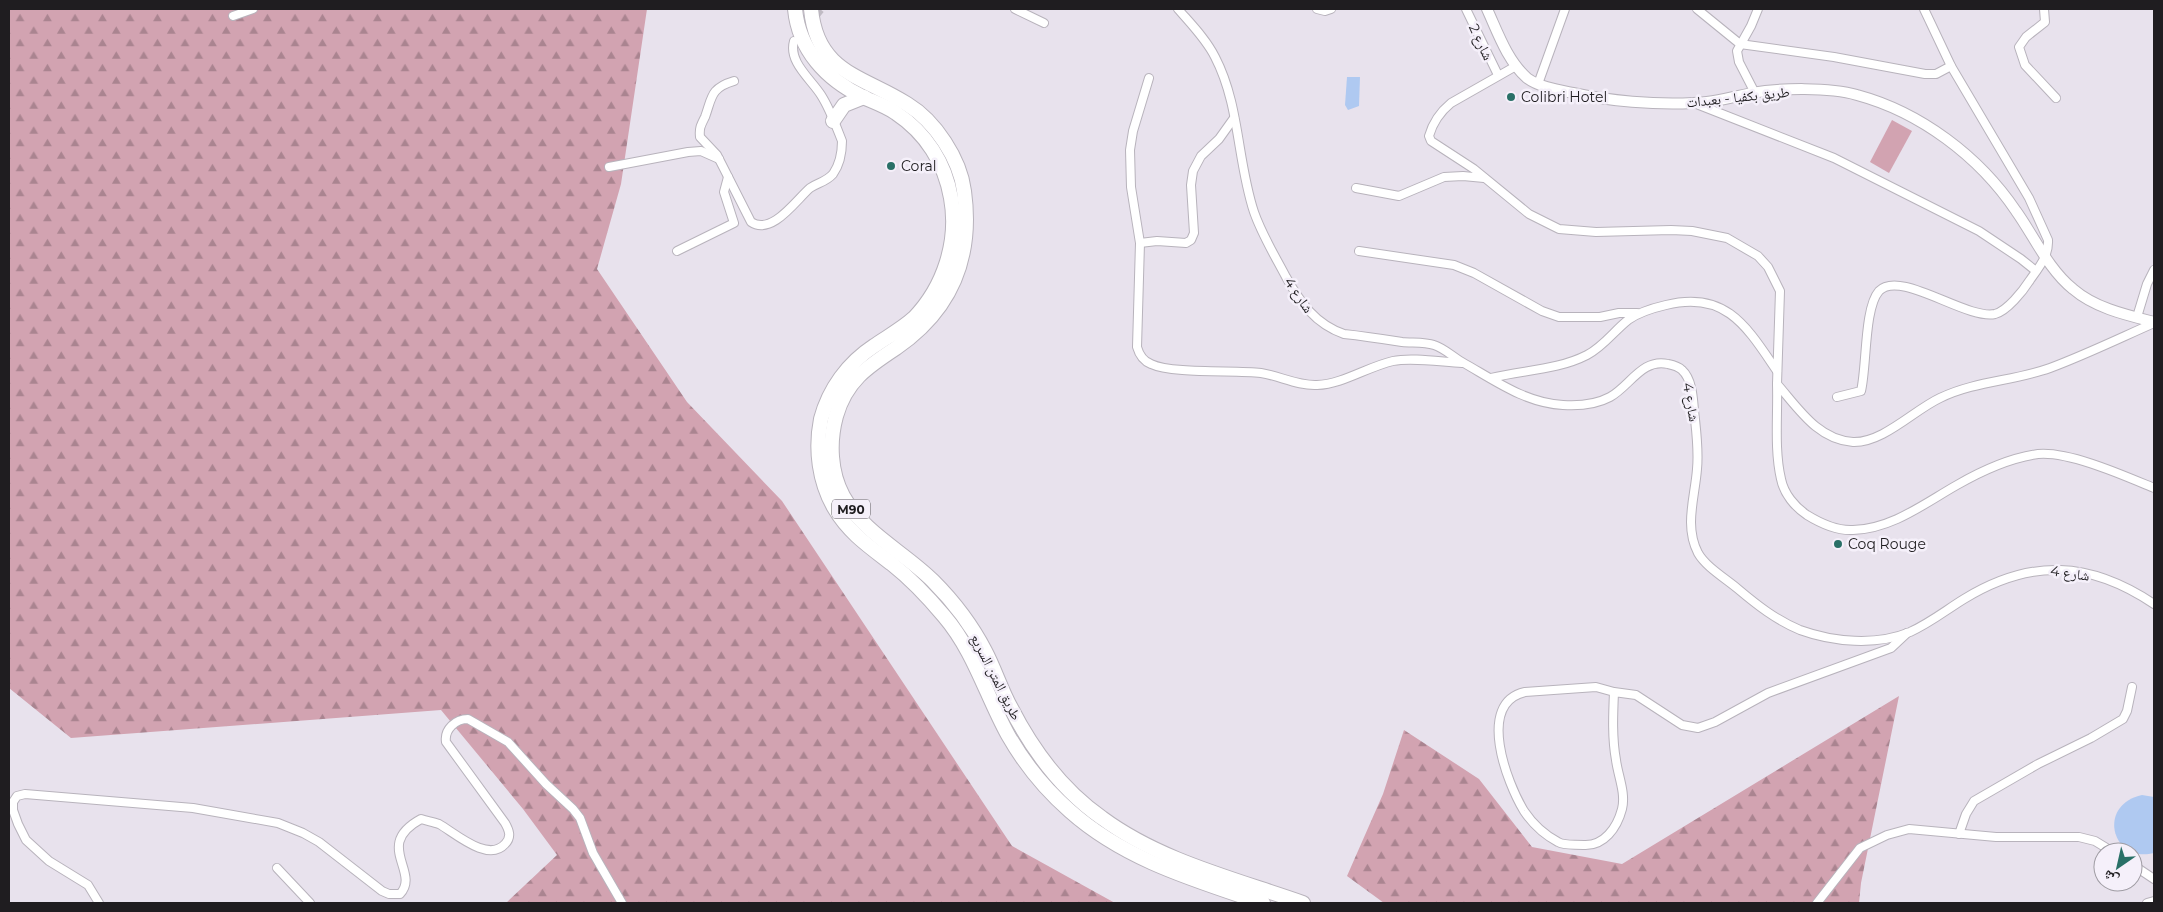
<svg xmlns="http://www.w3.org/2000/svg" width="2163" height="912" font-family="Montserrat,'Noto Naskh Arabic',sans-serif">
	<defs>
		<pattern id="forest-firs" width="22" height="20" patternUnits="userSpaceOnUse" patternTransform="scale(1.25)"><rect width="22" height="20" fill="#d2a3b1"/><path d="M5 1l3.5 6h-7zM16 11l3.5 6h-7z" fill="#aa8490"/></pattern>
	</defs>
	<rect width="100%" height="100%" fill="#e8e2ed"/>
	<!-- green -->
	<path fill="#d2a3b1" d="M1892,120l20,11 -23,42 -19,-11z"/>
	<!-- forest -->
	<g fill="url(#forest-firs)">
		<path d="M9,9h638l-26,175 -24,85 90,133 95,99 230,345 103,57h-609l51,-48 -34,-46 -82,-99 -370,28 -62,-50z"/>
		<path d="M1899,696l-38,187 -2,20h-475l-37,-27 36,-82 21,-64 75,49 53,68 90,17z"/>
	</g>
	<!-- water -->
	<g fill="#afc9f1">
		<path d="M1347,77h13l-1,29 -11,4 -3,-5z"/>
		<path d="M2142,795l12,2v56c-42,11 -58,-48 -12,-58z"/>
	</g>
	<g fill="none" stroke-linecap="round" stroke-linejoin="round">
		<!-- street-tunnel -->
		<path stroke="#c0bbc4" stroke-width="8" stroke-dasharray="8 4" stroke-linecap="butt" d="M800,34l21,-25"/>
		<!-- street casing -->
		<g stroke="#b8b3bc" stroke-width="10">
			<g id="street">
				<path d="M1015,9l29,14"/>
				<path d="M1178,9c13,15 28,30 37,48 25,48 22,104 39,155 8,23 21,44 32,65 14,25 29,47 58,57 19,2 39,5 58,8 10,1 23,0 32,3 10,3 19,12 28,17 32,18 63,41 101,43 16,1 34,-1 47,-8 20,-11 32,-39 58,-33 5,1 10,2 14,6 10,9 11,28 12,40 2,20 5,39 3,59 -2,28 -13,57 1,84 8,14 27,25 40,36 19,16 38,31 62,41 33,12 76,16 110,2 20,-9 36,-22 54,-33 67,-41 126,-38 190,5"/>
				<path d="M1317,9l8,2 6,-2"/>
				<path d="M1466,9l32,66"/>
				<path d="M1697,9l43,35 94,13 91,17h11l15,-8"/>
				<path d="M2044,9l1,13 -19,15 -7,10 6,18 31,33"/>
				<path d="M233,16l20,-7"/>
				<path d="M1516,66l-65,37c-11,9 -18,19 -22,33l2,5 43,28 55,45 30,15 37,3 75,-2 21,1 35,7 31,18 10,11 12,24 -3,93c21,24 41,56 76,58 30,1 61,-32 87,-44 35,-17 74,-17 110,-30 35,-13 70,-30 104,-45"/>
				<path d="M1149,78l-16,53 -3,19 1,37 9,56 -3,104c2,7 6,14 14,17 21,10 83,6 110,9 19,3 37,13 56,12 26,-1 50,-18 76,-24 19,-4 49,1 69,2"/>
				<path d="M734,81c-24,7 -22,17 -29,36 -4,8 -6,11 -5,20l17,18 34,67c21,14 45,-22 59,-34 7,-5 16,-6 23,-14 7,-10 9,-21 9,-33 -6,-15 -12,-32 -21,-46 -10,-16 -33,-33 -27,-54"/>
				<path d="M1538,84l27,-75"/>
				<path d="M1755,93l-16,-31 -2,-11 14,-25 7,-17"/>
				<path d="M1694,103l140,55 145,73 42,28 15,12"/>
				<path d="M609,167l79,-15 13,-1 18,8"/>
				<path d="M1356,188l43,8 45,-19 19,-1 21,2"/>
				<path d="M1140,243l17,-2 29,2 5,-3 3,-7 -3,-48 2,-14 8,-15 18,-17 15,-21"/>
				<path d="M677,251l57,-28 -10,-31 4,-15"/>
				<path d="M1359,251l95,14 20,8 68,38 17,6h41l19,-4h18"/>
				<path d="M2137,317l10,-33 7,-14"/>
				<path d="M1491,378c32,-8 67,-8 96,-23 16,-8 27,-24 41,-35 11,-8 25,-12 38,-15 60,-15 81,22 111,66"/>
				<path d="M1777,384c1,31 -3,65 4,95 3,15 14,28 26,36 13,8 30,16 46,15 39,-1 72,-27 104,-45 26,-15 52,-27 81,-31 31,-3 87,22 116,34"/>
				<path d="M1837,397l24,-6c6,-25 3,-83 18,-100 21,-22 87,29 116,23 12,-3 28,-23 35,-34 9,-13 19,-24 18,-40l-19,-42 -78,-132 -27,-57"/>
				<path d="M1614,692l-18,-5 -71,5c-49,11 -18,91 -1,119 8,12 21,24 34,31 7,4 17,2 26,3 20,1 33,-17 38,-36 4,-16 -4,-33 -6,-49 -4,-22 -3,-45 -2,-68l22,3 46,30 16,3 17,-6 53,-29 123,-45 16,-15"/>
				<path d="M1959,834l7,-20 8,-13 64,-37 53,-26 32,-19 4,-8 5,-24"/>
				<path d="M2133,865l21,14"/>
				<path d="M277,868l33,35"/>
				<path d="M99,903l-11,-18 -39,-24 -23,-21 -8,-16 -5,-14v-8l4,-6 8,-2 168,14 85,15 25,10 16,9 63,49 7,3h11c21,-22 -27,-49 21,-75 6,2 13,3 18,5 16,9 49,39 66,20 7,-7 4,-14 0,-21l-59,-81c-2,-13 10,-23 22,-23l40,23 38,42 27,25 7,9 13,35 29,50"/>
				<path d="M1817,903l43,-55 27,-13 22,-6 87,8h83l16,4 18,11"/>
				<path d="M2147,903l7,-2"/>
			</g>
		</g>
		<!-- secondary casing -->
		<g stroke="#b8b3bc" stroke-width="12">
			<path id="secondary" d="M1487,9c11,24 20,51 40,69 12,9 31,12 46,15 36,8 82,12 120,10 20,0 40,-6 59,-10 27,-5 78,-6 105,2 63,17 122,61 159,116 18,25 32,58 57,78 22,19 53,26 81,33"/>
		</g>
		<!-- highway casing -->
		<g stroke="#b8b3bc" stroke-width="16">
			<g id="highway">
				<path d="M795,9c4,41 31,70 68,88 11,5 23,9 33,16 30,20 49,50 55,85 8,43 -7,89 -37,120 -12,11 -27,19 -40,28 -26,17 -45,43 -53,73 -6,30 -2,63 14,90 14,24 35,38 57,55 19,15 36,33 52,52 30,35 42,79 64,119 16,28 38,55 62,76 55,49 125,69 193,92"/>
				<path d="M811,9c6,64 52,67 96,95 28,17 53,55 57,87 9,66 -13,119 -68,157 -29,19 -50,33 -60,68 -7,26 -6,56 7,80 20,37 61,56 90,85 20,20 39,45 52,70 10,19 16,39 26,57 22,43 51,82 91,110 58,43 133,61 201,85"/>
				<path d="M833,121l11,-16 20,-8"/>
			</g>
		</g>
		<!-- street -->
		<use href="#street" stroke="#fff" stroke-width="8"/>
		<!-- secondary -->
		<use href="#secondary" stroke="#fff" stroke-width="10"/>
		<!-- highway -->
		<use href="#highway" stroke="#fff" stroke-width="14"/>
	</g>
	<!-- markers -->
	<g fill="#297067" stroke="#f5f0fa" stroke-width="2">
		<circle cx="1511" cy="97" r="5"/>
		<circle cx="891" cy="166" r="5"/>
		<circle cx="1838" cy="544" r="5"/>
	</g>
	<g text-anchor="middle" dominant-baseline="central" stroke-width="5" stroke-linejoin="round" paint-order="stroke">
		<!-- shield labels -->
		<rect fill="#f5f0fa" stroke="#5f5c61" stroke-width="1" x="832" y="499.5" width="38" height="19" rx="4"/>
		<g font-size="12" font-weight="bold" fill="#1f1d20">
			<text x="851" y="509">M90</text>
		</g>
		<!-- street labels -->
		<g font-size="14" fill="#1f1d20" stroke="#f5f0fa">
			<text transform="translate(1481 42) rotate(65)">شارع 2</text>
			<text transform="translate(1738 97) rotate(-6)">طريق بكفيا - بعبدات</text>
			<text transform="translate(1299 295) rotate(56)">شارع 4</text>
			<text transform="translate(1691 402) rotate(80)">شارع 4</text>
			<text transform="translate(2070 573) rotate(8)">شارع 4</text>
			<text transform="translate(996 677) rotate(63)">طريق المتن السريع</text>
		</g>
		<!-- poi labels -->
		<g font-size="14" fill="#1f1d20" stroke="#f5f0fa" text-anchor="start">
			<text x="1521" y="97">Colibri Hotel</text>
			<text x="901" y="166">Coral</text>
			<text x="1848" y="544">Coq Rouge</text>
		</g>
	</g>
	<!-- border -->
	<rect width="2163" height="912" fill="none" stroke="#1f1d20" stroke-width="20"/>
	<!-- north arrow -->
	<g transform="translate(2118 867) rotate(214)"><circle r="24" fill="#f5f0fa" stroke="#9f9ca3"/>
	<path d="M0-4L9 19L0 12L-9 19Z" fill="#297067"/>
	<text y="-8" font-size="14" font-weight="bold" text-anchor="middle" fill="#1f1d20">ش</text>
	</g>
</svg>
